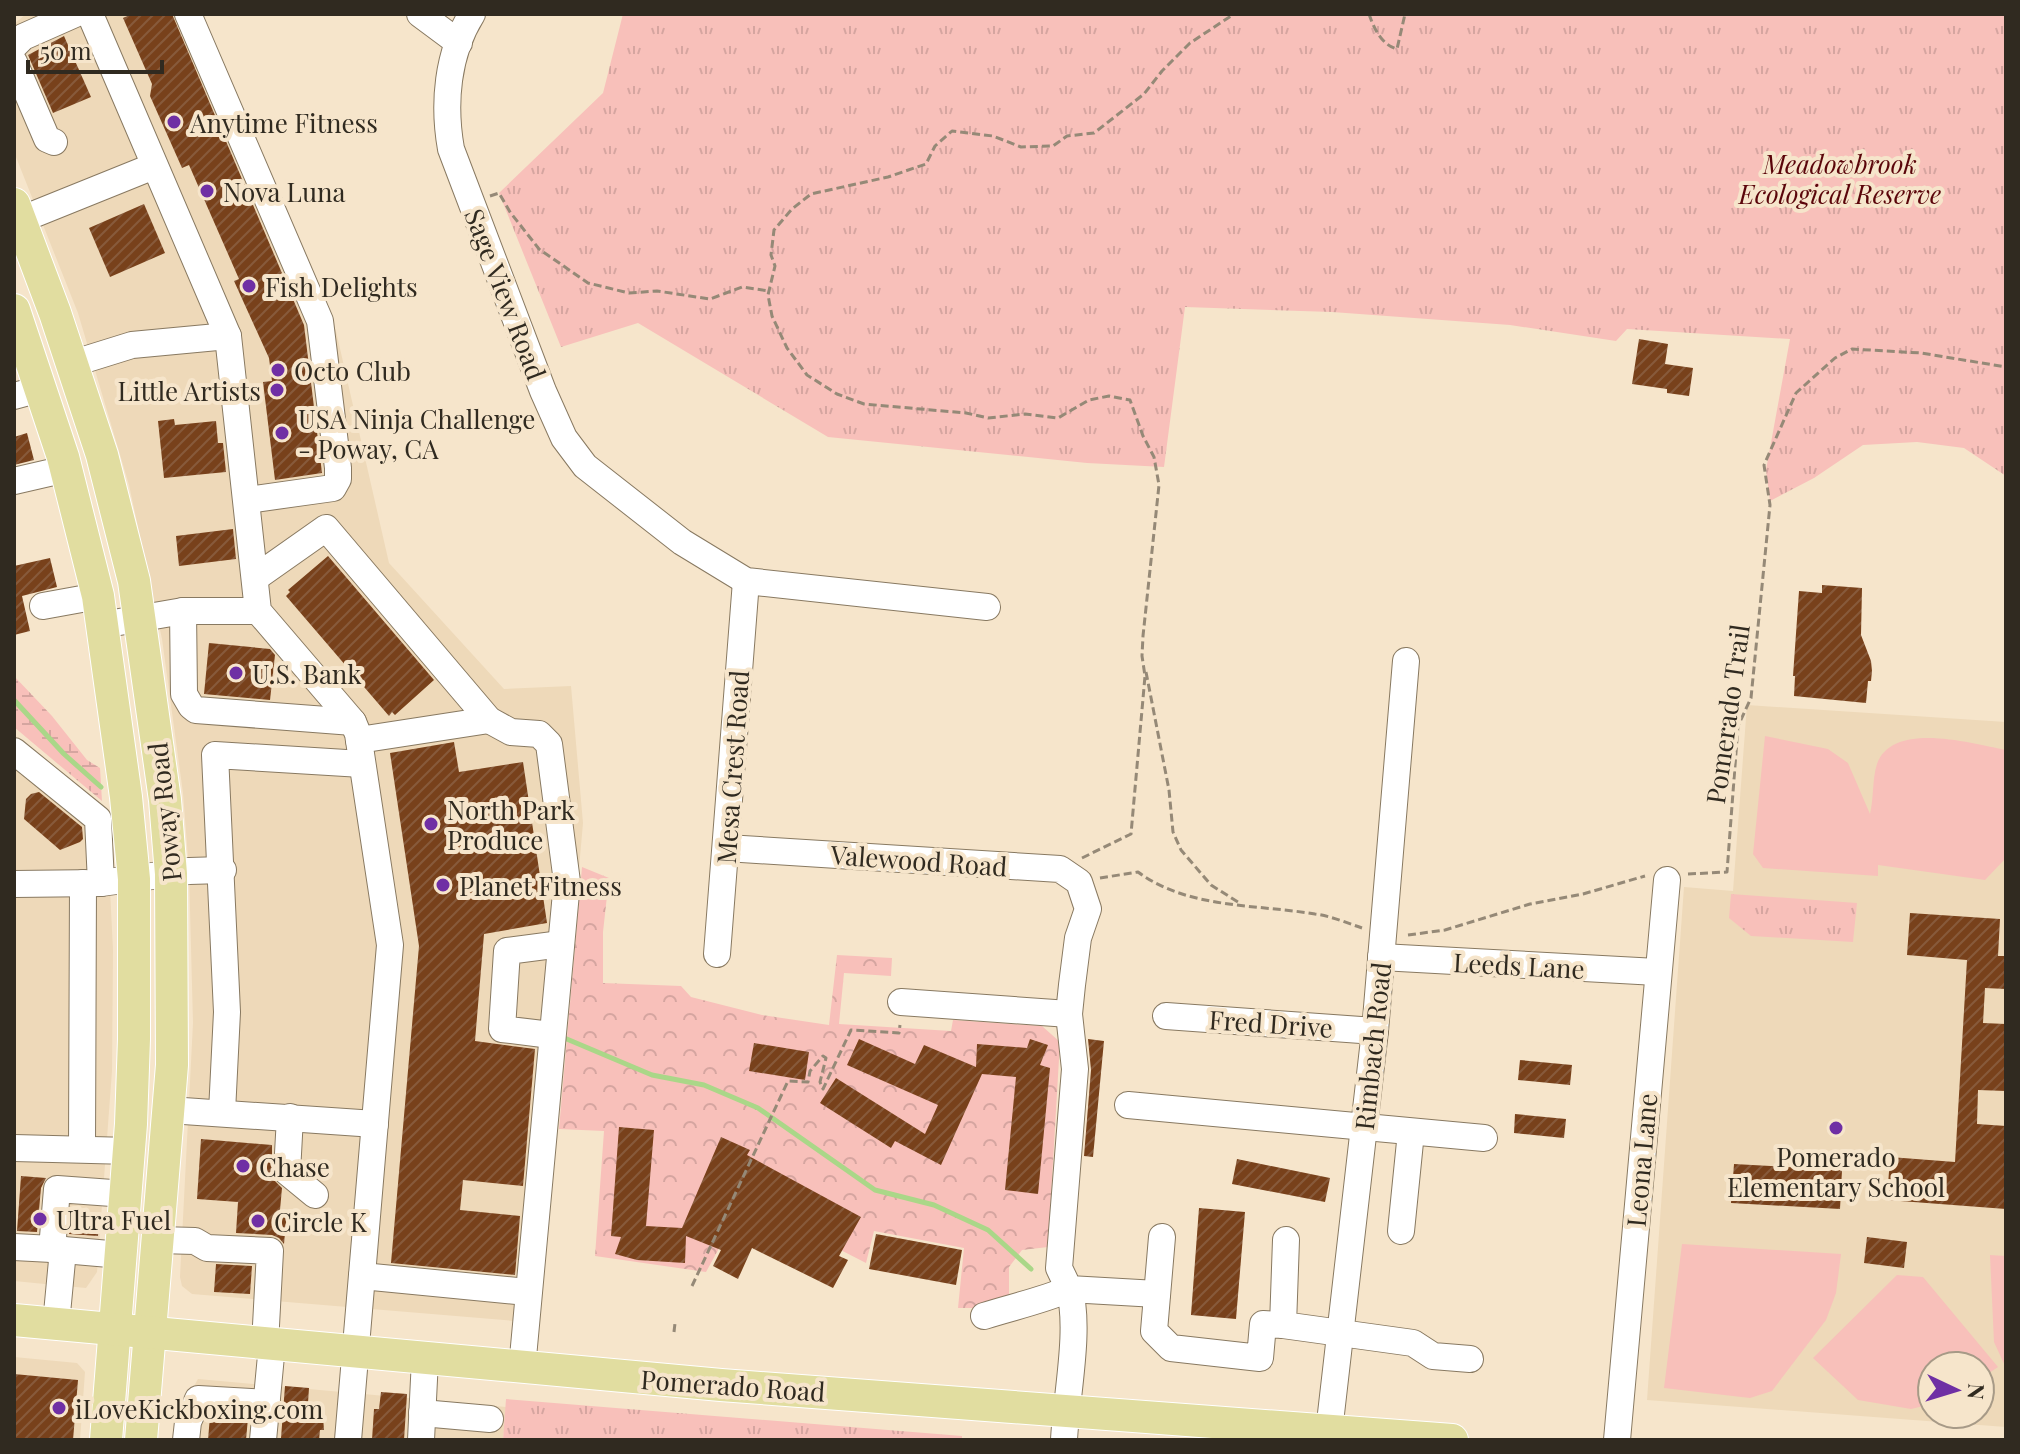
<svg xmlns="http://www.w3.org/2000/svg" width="2020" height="1454" font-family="'Playfair Display',serif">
	<defs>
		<pattern id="grass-tufts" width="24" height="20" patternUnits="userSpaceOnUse" patternTransform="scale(2)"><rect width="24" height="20" fill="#f8c0ba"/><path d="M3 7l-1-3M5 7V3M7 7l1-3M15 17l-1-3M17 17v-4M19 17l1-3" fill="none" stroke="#d5a5a0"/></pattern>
		<pattern id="forest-crowns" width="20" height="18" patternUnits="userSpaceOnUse" patternTransform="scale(2)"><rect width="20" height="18" fill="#f8c0ba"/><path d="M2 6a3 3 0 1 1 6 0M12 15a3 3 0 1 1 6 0" fill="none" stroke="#d5a5a0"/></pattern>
		<pattern id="wetland-marsh" width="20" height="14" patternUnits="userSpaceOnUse" patternTransform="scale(2)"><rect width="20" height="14" fill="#f8c0ba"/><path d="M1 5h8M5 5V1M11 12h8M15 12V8" fill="none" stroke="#d5a5a0"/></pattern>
		<pattern id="building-hatch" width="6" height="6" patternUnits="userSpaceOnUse" patternTransform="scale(2)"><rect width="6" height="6" fill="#78411b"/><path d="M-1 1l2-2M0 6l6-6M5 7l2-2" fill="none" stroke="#875a3b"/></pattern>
	</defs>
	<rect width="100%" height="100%" fill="#f6e5cb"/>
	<!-- built -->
	<g fill="#eed9b9" fill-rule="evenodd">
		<path d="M26,14h172l138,317 53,232 115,126 67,-3 12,137 -44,500 -347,-29 -10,-8 -2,-9 13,-254 -4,-152 -6,-78 -21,-154 -33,-154 -51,-172 -64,-161v-128z"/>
		<path d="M1747,705l259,17v705l-359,-27 37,-513 49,4zM1932,1366h48v48h-48z"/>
		<path d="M14,738l92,71 7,141 -1,121 -15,201 -11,16 -72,-7z"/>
		<path d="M14,1357l63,6 8,9 -5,68h-66z"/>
		<path d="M198,1379l308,28 -3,33h-329l3,-23z"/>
	</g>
	<!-- grass -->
	<g fill="url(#grass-tufts)">
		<path d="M623,14h1383v462l-42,-28 -47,-6 -54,3 -49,33 -44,23 -4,-31 24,-131 -163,-10 -11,12 -106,-16 -178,-13 -147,-5 -21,160 -77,-4 -259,-26 -190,-114 -77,24 -62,-154 104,-100z"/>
		<path d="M1731,894l126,9 -4,39 -102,-6 -22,-18z"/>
		<path d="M506,1399l456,37v4h-459z"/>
	</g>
	<!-- forest -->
	<path fill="url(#forest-crowns)" d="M582,867l27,11 -6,54v51l78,3 10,11 71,18 67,10 8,-70 55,3 -1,18 -47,-3 -5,51 112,7 2,-11 89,6 18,16 -12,205 -26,3 -13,17v30l-26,11h-25l6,-60 -90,-17 -8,32 -121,-62 -39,71 -111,-16 9,-125 -45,-2z"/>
	<!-- wetland -->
	<path fill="url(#wetland-marsh)" d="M14,676l38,40 35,44 13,8 2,33 -88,-74z"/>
	<!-- pitch -->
	<g fill="#f8c0ba">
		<path d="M1765,736l63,13 20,14 22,51c4,-16 2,-35 7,-50 16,-44 96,-20 129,-14v108l-21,22 -107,-15v11l-115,-8 -10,-14z"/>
		<path d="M1682,1244l159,10 -5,39 -10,27 -54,71 -22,7 -86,-10z"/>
		<path d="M1990,1255l16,1v112l-12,-26z"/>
		<path d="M1897,1275l26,2 75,90 -18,12v-13h-48v38l-21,5 -53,-9 -45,-42z"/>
	</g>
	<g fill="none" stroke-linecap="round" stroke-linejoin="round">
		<!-- stream -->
		<g stroke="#aad788" stroke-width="5">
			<path d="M14,700l50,54 37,33"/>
			<path d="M562,1037l90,38 52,10 54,23 117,82 59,15 54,25 43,39"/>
		</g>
	</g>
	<!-- building -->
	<g fill="url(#building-hatch)">
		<path d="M132,14h40l132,311 18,148 -47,7 -12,-98 9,-1 -3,-23 -35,-77 5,-2 -50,-114 -7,3 -32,-72 2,-12 -29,-66z"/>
		<path d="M64,36l27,61 -38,16 -25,-58z"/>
		<path d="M144,204l21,49 -55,24 -21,-49z"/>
		<path d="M1639,339l29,5 -3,20 28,4 -4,28 -22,-3v-4l-35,-5z"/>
		<path d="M174,419l1,6 41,-4 2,22h5l3,29 -62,6 -6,-57z"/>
		<path d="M27,433l7,27 -20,5v-28z"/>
		<path d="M233,529l3,30 -57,7 -3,-30z"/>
		<path d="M328,556l106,124 -39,35 -3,-3 -3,4 -103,-120 4,-4 -2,-2z"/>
		<path d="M50,558l7,29 -35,9 8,35 -16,4v-69z"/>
		<path d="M1822,585l40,3 -1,47 10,26 1,10 -1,10h-3l-2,22 -72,-7 1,-20h-2l6,-85 23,2z"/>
		<path d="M209,643l61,6 5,6 -5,45 -66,-6z"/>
		<path d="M454,742l5,30 64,-10 24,161 -63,11 -9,107 60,8 -12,137 -60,-6 -3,30 60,6 -5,59 -124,-12 28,-317 -29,-193z"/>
		<path d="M39,792l43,35 1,12 -3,3 -20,8 -36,-31 2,-20 5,-5z"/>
		<path d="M1910,913l90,6 -2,37h8v33l-21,-1 -2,35 23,1v67l-28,-1 -1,34 29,2v83l-119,-9 3,-43 65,5 12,-202 -60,-5z"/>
		<path d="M859,1039l56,25 9,-19 52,22 1,-23 50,4 3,-9 18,6 -8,20 10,3 -12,126 -33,-4 11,-113 -34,-3 -41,91 -46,-24 -4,7 -71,-45 16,-25 89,56 13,-29 -91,-40z"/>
		<path d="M1088,1039l16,2 -11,116 -9,-1 7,-86z"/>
		<path d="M754,1043l55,9 -4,28 -56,-9z"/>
		<path d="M1520,1060l52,5 -2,20 -52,-5z"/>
		<path d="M1515,1114l51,5 -2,19 -50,-5z"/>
		<path d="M619,1127l35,3 -8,96 36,2 39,-91 29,13 -3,5 114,62 -22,39 9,4 -15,28 -81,-40 -14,31 -25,-13 8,-16 -35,-14 -1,27 -48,-3 -22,-6 6,-17 -10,-1z"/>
		<path d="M201,1139l71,6v33l10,10 -2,22 7,1 -3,33 -5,-6 -7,-3 -36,-2 2,-31 -41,-3z"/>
		<path d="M1237,1159l93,19 -5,24 -93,-18z"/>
		<path d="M1734,1164l108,6 -2,39 -109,-6z"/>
		<path d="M21,1176l25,2 -5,10 -4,44 -20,-1z"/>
		<path d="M1199,1208l46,4 -9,107 -45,-4z"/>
		<path d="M71,1215l28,2 -1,19 -29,-2z"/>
		<path d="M876,1234l86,16 -6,35 -87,-16z"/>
		<path d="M1867,1237l40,5 -3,26 -40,-5z"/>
		<path d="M216,1264l36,2 -2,28 -36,-2z"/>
		<path d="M14,1374l64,6 -5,60 -59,-2z"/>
		<path d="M285,1386l24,2 -1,15 14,1 2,26h-4l-1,10 -38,-2z"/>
		<path d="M381,1392l26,2 -3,46h-32l2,-31h5z"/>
		<path d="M210,1416l38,2 -2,22h-38z"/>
	</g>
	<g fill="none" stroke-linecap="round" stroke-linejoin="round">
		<!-- minor casing -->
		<g stroke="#887961" stroke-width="28">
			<g id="minor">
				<path d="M90,14l138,322 30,275 95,111 5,12 32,211 -42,495"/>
				<path d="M188,14l132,307 18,147v11l-5,9 -86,12"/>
				<path d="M420,14l39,29"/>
				<path d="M472,14c-25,40 -29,90 -21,135l92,242 21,47 21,28 97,76 64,39 241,26"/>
				<path d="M14,46l9,-9 52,-23"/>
				<path d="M14,62l33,77 7,3"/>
				<path d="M20,220l134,-54"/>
				<path d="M71,364l61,-19 96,-9"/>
				<path d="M14,396l26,-7"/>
				<path d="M14,481l52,-12"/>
				<path d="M255,578l71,-50 163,192 22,12 28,2 10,10 18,138 -45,486"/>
				<path d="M43,606l55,-10"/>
				<path d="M183,611l1,83 7,12 5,4 157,12"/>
				<path d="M102,625l81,-14h75"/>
				<path d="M359,740l130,-20"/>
				<path d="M14,751l84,68 3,64"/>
				<path d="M726,848l334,21 19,13 9,27 -10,29 -6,47 -3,29 6,55 -16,199 10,21 88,5"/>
				<path d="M14,884l87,-1 88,-12 34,-1"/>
				<path d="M717,954l29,-373"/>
				<path d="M1381,957l276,15"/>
				<path d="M901,1002l168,12"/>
				<path d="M1166,1016l209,15"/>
				<path d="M551,1035l-49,-6 5,-78 54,-7"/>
				<path d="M1128,1105l356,33"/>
				<path d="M169,1110l206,14"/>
				<path d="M222,1112l5,-100 -12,-257 147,9"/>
				<path d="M290,1117l-3,55 28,23"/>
				<path d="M14,1148l116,3"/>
				<path d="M82,1149l1,-266"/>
				<path d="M1401,1231l10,-99"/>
				<path d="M1162,1237l-8,94 17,17 89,10 3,-34 20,1"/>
				<path d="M159,1240l36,1 12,7 63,3 -5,93"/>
				<path d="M1286,1240l-3,85 130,18 20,13 37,3"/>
				<path d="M14,1247l38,2 5,-60 69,5"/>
				<path d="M52,1249l69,6"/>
				<path d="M362,1276l165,16"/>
				<path d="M984,1316c28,-9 57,-15 85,-27 12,38 -3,109 -5,151"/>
				<path d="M56,1324l7,-74"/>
				<path d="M422,1413l68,6"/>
				<path d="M1329,1431l46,-400 31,-370"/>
				<path d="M186,1440l2,-18 10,-23 69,4"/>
				<path d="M263,1440l9,-95"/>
				<path d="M421,1440l4,-81"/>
				<path d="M1617,1440l50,-560"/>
			</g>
		</g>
		<!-- major casing -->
		<g stroke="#fff" stroke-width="34">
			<g id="major">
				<path d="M14,204l41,109 47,142 32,126 31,219 6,74 1,191 -31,375"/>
				<path d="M14,310l49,147 35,139 28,201 8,82v160l-3,85 -25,316"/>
				<path d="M14,1320l707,65 731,55"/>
			</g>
		</g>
		<!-- path -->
		<g stroke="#958977" stroke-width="3" stroke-dasharray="8 4" stroke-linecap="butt">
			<path d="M1369,14c5,15 13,31 28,35l8,-35"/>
			<path d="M490,196l9,-3 11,19 29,37 49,34 41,10 28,-2 53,8 32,-12 27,4"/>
			<path d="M1146,672l23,118 4,42 8,18 30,35 27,17"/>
			<path d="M1082,858l49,-24 14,-158 -3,-20 1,-20 16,-151 -5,-28 -11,-21 -13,-36 -21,-4 -20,4 -31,18 -33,-4 -37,4 -22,-5 -102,-9 -27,-10 -30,-19 -20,-27 -15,-32 -4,-21 7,-29 -4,-11 3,-25 18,-21 19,-15 77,-17 38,-13 9,-18 17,-15 41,5 28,11 32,-1 14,-10 27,-3 50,-39 18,-23 28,-28 44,-29"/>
			<path d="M1688,874l39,-2 11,-146 13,-28 19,-193 -6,-40 32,-72 39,-35 17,-9 69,4 85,14"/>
			<path d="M1100,878l38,-6c50,37 117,32 177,42 16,2 32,9 47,14"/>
			<path d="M1408,935l37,-5 85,-26 53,-10 62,-18"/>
			<path d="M692,1286l96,-205 20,1 2,-11 13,-15 3,2 -6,24 3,7 28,-59 48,3 1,-8"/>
			<path d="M674,1332l1,-9"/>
		</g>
		<!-- minor -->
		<use href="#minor" stroke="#fff" stroke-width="26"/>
		<!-- major -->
		<use href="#major" stroke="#e1dda0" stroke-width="32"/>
	</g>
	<!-- markers -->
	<g fill="#6f2fa4" stroke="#f6e5cb" stroke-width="3">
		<circle cx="174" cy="122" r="8"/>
		<circle cx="207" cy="191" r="8"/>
		<circle cx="249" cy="286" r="8"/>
		<circle cx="278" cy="370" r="8"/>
		<circle cx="277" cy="390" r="8"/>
		<circle cx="282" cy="433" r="8"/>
		<circle cx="236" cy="673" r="8"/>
		<circle cx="431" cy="824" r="8"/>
		<circle cx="443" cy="885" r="8"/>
		<circle cx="1836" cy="1128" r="8"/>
		<circle cx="243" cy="1166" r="8"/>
		<circle cx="40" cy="1219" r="8"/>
		<circle cx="258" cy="1221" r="8"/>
		<circle cx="59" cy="1408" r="8"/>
	</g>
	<g text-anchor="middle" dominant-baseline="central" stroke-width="8" stroke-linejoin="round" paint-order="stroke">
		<!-- poi labels -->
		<g font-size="26" fill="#302a20" stroke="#f6e5cb" text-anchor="start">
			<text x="190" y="122">Anytime Fitness</text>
			<text x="223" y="191">Nova Luna</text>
			<text x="265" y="286">Fish Delights</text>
			<text x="294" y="370">Octo Club</text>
			<text x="261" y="390" text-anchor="end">Little Artists</text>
			<text x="298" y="418">USA Ninja Challenge<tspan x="298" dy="30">- Poway, CA</tspan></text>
			<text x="252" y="673">U.S. Bank</text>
			<text x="447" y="809">North Park<tspan x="447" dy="30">Produce</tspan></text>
			<text x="459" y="885">Planet Fitness</text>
			<text x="1836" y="1156" text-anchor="middle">Pomerado<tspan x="1836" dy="30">Elementary School</tspan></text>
			<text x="259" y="1166">Chase</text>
			<text x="56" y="1219">Ultra Fuel</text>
			<text x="274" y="1221">Circle K</text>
			<text x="75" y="1408">iLoveKickboxing.com</text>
		</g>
		<!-- park labels -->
		<g font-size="26" font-style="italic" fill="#5a050a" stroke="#f6e5cb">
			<text x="1840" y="163">Meadowbrook<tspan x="1840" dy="30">Ecological Reserve</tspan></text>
		</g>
		<!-- street labels -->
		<g font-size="26" fill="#302a20" stroke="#f6e5cb">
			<text transform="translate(506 294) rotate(69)">Sage View Road</text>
			<text transform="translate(1727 714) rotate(-82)">Pomerado Trail</text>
			<text transform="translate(732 767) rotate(-86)">Mesa Crest Road</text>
			<text transform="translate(164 812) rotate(-96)">Poway Road</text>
			<text transform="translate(919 860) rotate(4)">Valewood Road</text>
			<text transform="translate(1519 965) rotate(3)">Leeds Lane</text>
			<text transform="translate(1271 1023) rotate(4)">Fred Drive</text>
			<text transform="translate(1372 1046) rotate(-84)">Rimbach Road</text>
			<text transform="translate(1641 1160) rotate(-85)">Leona Lane</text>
			<text transform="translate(733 1385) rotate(4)">Pomerado Road</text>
		</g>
	</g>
	<!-- border -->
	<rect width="2020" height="1454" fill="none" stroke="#302a20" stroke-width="32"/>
	<!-- north arrow -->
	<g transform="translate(1956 1390) rotate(94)"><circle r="38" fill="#f6e5cb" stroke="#a79a87" stroke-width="2"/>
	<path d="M0-6L14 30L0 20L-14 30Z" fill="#6f2fa4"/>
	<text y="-12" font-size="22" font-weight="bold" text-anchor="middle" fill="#302a20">N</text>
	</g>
	<!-- scale -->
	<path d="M28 60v12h134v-12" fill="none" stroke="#302a20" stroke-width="4"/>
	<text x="40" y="60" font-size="24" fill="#302a20" stroke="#f6e5cb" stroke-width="6" paint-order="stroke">50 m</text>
</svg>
